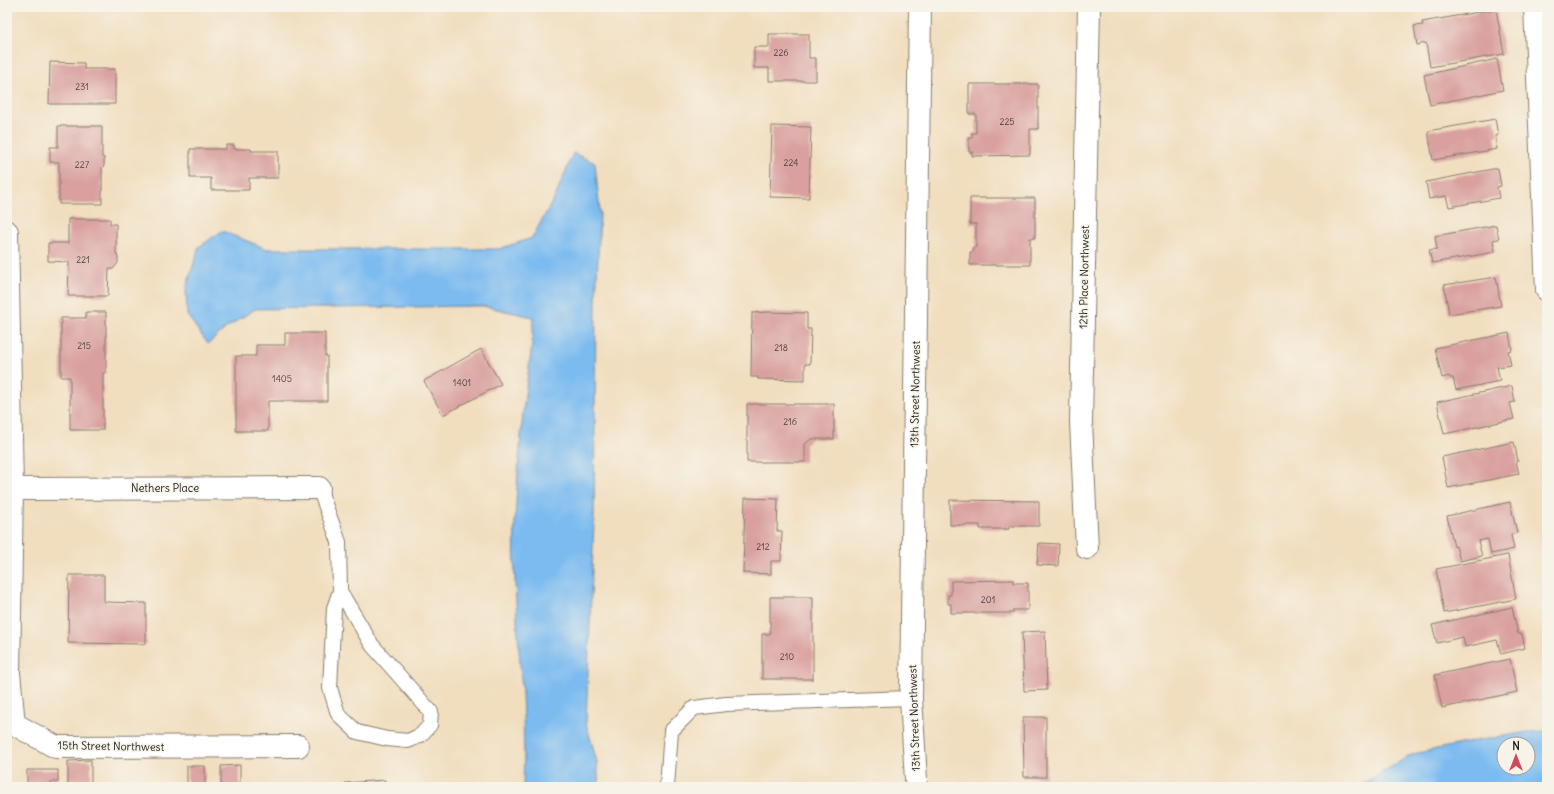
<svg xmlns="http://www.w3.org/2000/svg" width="1554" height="794" font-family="Delius,sans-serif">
	<rect width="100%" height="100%" fill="#f7f3e8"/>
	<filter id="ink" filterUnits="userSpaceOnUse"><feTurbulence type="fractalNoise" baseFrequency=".025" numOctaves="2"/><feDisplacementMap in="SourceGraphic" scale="8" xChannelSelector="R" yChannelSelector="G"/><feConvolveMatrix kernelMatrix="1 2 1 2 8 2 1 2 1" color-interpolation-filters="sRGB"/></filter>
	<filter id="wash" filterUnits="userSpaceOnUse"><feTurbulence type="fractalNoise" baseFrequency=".012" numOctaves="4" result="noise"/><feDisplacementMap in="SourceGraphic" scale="16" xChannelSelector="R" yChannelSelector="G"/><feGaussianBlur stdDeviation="0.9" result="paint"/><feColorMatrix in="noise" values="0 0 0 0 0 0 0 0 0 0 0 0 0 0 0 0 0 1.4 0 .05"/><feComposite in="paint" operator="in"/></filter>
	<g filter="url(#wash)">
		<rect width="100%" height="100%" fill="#f1debf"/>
		<!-- water -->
		<g fill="#7bbbf0" stroke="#4c6c86" fill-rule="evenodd">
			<path d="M573,153l22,10 5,50 -4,87 -2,221 -8,202 11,39 2,25h-76c5,-89 -12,-177 -8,-266 2,-39 5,-79 9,-117 3,-30 10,-58 9,-87l-50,-11 -228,3 -29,19 -18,16 -21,-29 -1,-26 13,-42 23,-16 45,18h232l33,-11 24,-43z"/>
			<path d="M1547,731v56h-190l56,-33 62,-13 52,-9zM1504,744h24v24h-24z"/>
		</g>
		<g id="blocks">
			<!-- building -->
			<g fill="#d9a09f">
				<path d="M1496,9l8,45 -74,13 -4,-24 -9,2 -3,-19 9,-1 -1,-3z"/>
				<path d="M769,34h40v24h7v23h-47v-13h-15v-21h15z"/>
				<path d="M1497,59l6,31 -73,15 -6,-30z"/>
				<path d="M50,62l34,1v6h31v35h-66z"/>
				<path d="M969,84h69v45h-8v26l-58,1v-4h-3v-14h3v-5h4v-19h-7z"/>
				<path d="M1495,119l3,16 -3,1 2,13 -64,11 -5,-29z"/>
				<path d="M58,126h44v31l2,1v8l-2,2v36h-43v-42h-9v-15h8z"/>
				<path d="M772,126l39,1 -2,71 -39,-1z"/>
				<path d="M226,145h8v4h17v2h27v27h-29v12h-38v-12h-21v-29h36z"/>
				<path d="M1498,168l3,18 -4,1 2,11 -50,9 -3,-11 -17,3 -3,-17z"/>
				<path d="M970,198h65v40h-5v27h-60v-13h3v-5h3v-23h-6z"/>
				<path d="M68,219h42v5h6v29l2,4v6l-5,6h-4l-1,27h-40l1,-34 -21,-1v-18h20z"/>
				<path d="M1496,225l3,14 -6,1 2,12 -63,11 -3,-13 8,-1 -2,-13z"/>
				<path d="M1496,277l5,29 -52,8 -5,-29z"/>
				<path d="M86,312h20v61h-3v57h-33v-53h-9v-59h25z"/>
				<path d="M767,312l40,1v16h4l-1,35h-5v16l-47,-1v-2h-7l1,-64z"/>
				<path d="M285,333h40v23h2v45h-59v30h-32v-75h20v-11h29z"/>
				<path d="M1509,333l3,17 -4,1 3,14 -14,2 3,14 -44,9 -3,-12h-3l-1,-2 -7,2 -7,-30z"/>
				<path d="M481,349l20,35 -58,31 -19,-34z"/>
				<path d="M1512,386l3,16 -5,1 4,16 -70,15 -7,-32z"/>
				<path d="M747,404h87v35h-23l-6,5v18h-58z"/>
				<path d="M1514,442l4,19h-2l3,13 -71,14 -6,-31z"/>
				<path d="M745,498l33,1 -1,32h5l-1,30h-10v13l-28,-1z"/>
				<path d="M950,500l89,1v25h-30v3h-29v-4h-30z"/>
				<path d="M1510,502l7,31 -6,2 3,14 -23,5 -3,-15 -10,2 4,15 -22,5 -4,-15 -2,1 -7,-31z"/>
				<path d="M1039,543l20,1 -1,22 -21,-1z"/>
				<path d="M1508,555l8,44 -72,14 -8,-44z"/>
				<path d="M69,575h35v27l42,1v41l-78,-1z"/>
				<path d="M1013,580v3h15v27h-15v3h-62v-9h-3v-9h3v-14z"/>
				<path d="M770,597h43v82h-51v-45h8z"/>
				<path d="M1512,607l6,27h4l3,14 -24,6 -4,-14 -32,7 -2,-10 -26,6 -5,-18z"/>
				<path d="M1045,631l2,59 -23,1 -2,-59z"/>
				<path d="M1510,659l7,33 -75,16 -7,-33z"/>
				<path d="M1023,717h23v60h-22z"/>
				<path d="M91,760v27h-23v-26z"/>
				<path d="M240,765v22h-19v-21z"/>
				<rect x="187" y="766" width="18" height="21"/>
				<path d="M27,770h31v12h-8v5h-23z"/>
				<path d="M385,780v7h-40v-4z"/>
			</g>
		</g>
	</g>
	<g filter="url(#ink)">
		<use href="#blocks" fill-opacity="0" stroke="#867d6e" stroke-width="1"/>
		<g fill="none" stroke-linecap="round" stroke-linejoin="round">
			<!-- service casing -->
			<g stroke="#867d6e" stroke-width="16">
				<g id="service">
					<path d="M319,488l20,54 1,49 -6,17 -4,80 8,26 19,18 30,7 21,2 13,-6 9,-10 1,-13 -59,-67 -32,-54"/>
					<path d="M667,787l4,-56 23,-23 32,-4 185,-6"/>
				</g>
			</g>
			<!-- minor casing -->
			<g stroke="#867d6e" stroke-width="24">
				<g id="minor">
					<path d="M1535,7l12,283"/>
					<path d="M7,232l5,257 -3,184 5,51 42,23 242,-1"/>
					<path d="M12,489l307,-1"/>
					<path d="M1087,548l-6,-126 8,-415"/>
					<path d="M916,780l-5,-82 9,-691"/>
				</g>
			</g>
			<!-- service -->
			<use href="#service" stroke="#fff" stroke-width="14"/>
			<!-- minor -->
			<use href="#minor" stroke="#fff" stroke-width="22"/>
		</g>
	</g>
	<g text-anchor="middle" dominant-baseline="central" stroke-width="3" stroke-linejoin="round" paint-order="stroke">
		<!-- number labels -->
		<g font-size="9" fill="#4b3d3d">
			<text x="781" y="52">226</text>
			<text x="82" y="86">231</text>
			<text x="1007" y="121">225</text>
			<text x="791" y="162">224</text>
			<text x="82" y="164">227</text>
			<text x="83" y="259">221</text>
			<text x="84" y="345">215</text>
			<text x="781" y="347">218</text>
			<text x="282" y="378">1405</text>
			<text x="462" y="382">1401</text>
			<text x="790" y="421">216</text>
			<text x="763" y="546">212</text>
			<text x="988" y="599">201</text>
			<text x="787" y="656">210</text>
		</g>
		<!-- street labels -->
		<g font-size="11" fill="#1c1c1c" stroke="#f7f3e8">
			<text transform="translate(1084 277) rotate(-89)">12th Place Northwest</text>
			<text transform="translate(915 394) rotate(-89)">13th Street Northwest</text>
			<text x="165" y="488">Nethers Place</text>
			<text transform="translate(914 718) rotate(-92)">13th Street Northwest</text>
			<text transform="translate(111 746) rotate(1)">15th Street Northwest</text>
		</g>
	</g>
	<!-- margin -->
	<rect width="1554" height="794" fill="none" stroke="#f7f3e8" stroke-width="24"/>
	<!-- north arrow -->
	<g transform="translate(1516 756)"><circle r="19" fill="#f7f3e8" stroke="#9f9d96"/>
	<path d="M0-3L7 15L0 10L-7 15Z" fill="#d1495b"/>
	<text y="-6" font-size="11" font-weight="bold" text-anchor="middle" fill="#1c1c1c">N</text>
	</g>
</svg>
